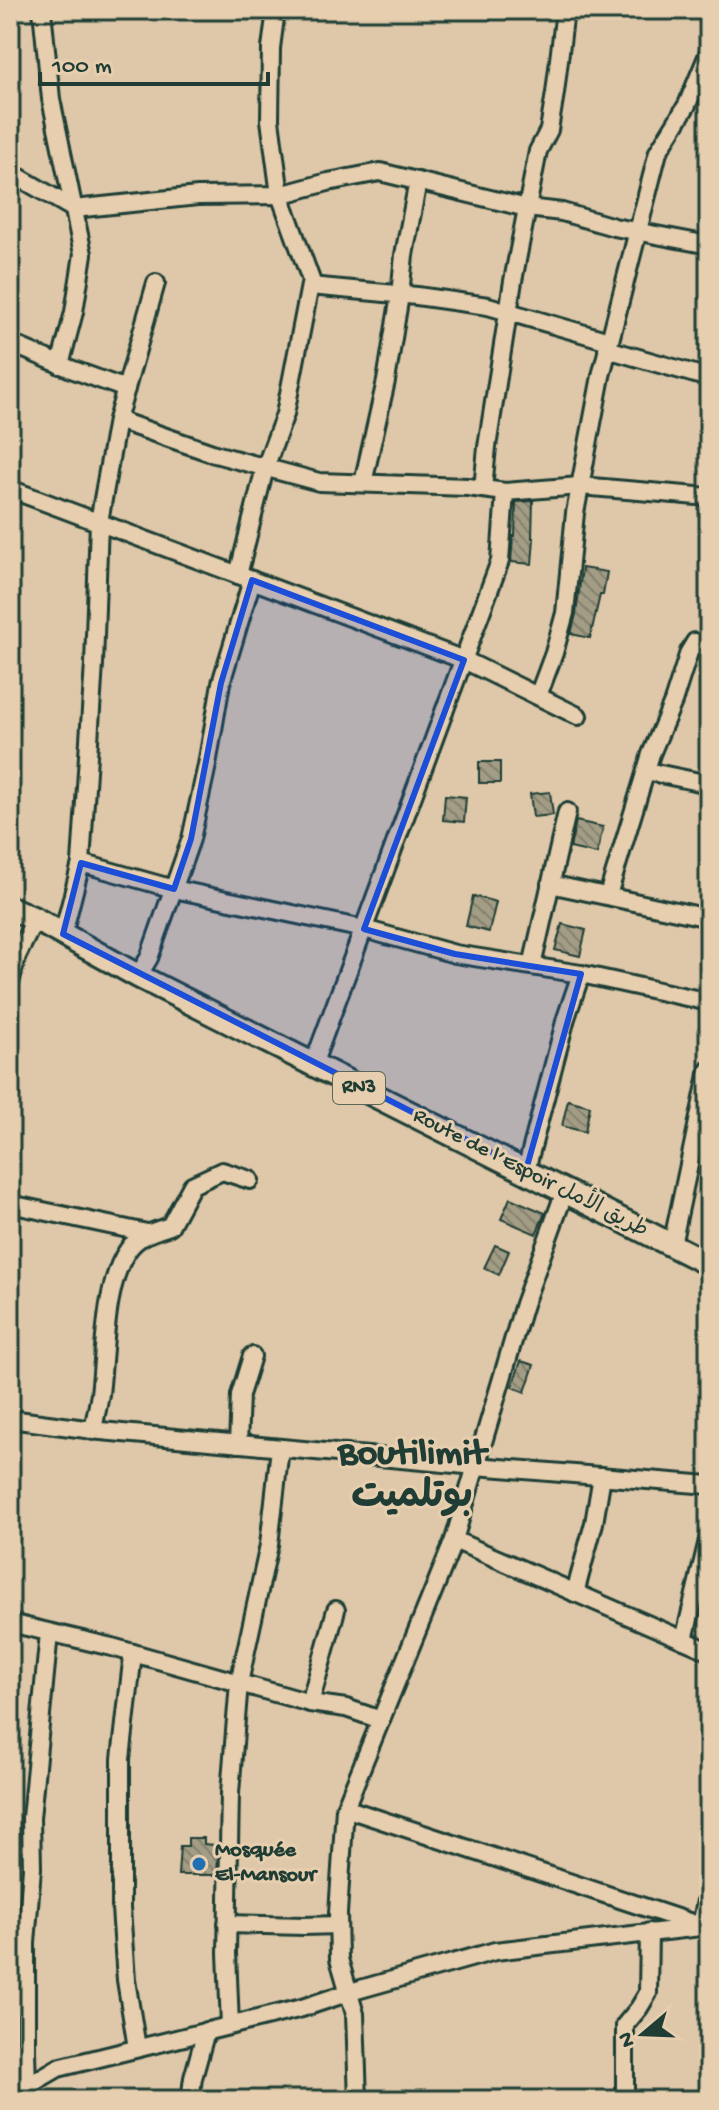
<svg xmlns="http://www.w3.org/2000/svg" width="719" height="2110" font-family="'Gochi Hand','Playpen Sans Arabic',sans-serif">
	<defs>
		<pattern id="building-back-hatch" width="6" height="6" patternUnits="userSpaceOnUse" patternTransform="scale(2)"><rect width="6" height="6" fill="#a39d85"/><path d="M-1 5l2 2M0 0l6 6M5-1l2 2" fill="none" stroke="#84816e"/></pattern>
	</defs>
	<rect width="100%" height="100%" fill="#dec8a9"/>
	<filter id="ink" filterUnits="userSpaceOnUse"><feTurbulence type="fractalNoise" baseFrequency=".0125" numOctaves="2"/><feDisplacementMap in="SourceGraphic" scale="16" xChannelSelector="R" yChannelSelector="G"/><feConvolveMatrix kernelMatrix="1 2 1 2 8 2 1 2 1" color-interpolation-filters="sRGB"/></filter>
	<g filter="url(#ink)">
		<!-- building -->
		<g fill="url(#building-back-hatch)" stroke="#1f3d34" stroke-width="2">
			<path d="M533,501l-1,37h2l-2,26 -21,-2 2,-26h2l1,-34z"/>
			<path d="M582,568l25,4 -4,23h-3l-10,43 -19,-4 5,-20z"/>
			<rect x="479" y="762" width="21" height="21"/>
			<path d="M550,792l3,23 -20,2 -3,-23z"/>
			<path d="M445,795l21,2 -2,25 -21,-2z"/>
			<path d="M576,821l27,6 -6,27 -27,-6z"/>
			<path d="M473,896l23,6 -7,30 -23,-6z"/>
			<path d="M562,924l24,6 -6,26 -25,-6z"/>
			<path d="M568,1100l22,6 -5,26 -23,-6z"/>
			<path d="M510,1198l35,15 -9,21 -35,-15z"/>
			<path d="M495,1245l14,6 -10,24 -15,-7z"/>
			<path d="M521,1361l13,4 -9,27 -13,-5z"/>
			<path d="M188,1838h16v6l10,1 -1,9h5l-1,21h-39l2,-29h8z"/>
		</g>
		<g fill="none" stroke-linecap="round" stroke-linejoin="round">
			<!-- minor casing -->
			<g stroke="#1f3d34" stroke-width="22">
				<g id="minor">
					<path d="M42,10l9,89 32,155 -9,58 -14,53"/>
					<path d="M10,172l64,37 124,-13 82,-1 48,-13 52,-10 147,36 35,4 52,15 95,18"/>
					<path d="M310,286l107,10 71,10 121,35"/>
					<path d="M10,343l61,26 55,20"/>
					<path d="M607,349l102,29"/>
					<path d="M117,420l98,34 104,28 149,5 37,5 75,-6 129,11"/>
					<path d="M363,483l23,-102 14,-86 4,-40 14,-74"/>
					<path d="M10,489l454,171 114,56"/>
					<path d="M483,489l4,-42 26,-166 25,-130 11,-21 6,-37 10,-83"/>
					<path d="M238,575l27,-107 20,-54 26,-134 -31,-85 -10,-75 1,-72 5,-38"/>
					<path d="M538,696l16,-43 11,-40 10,-100 26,-137 57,-224 29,-47 22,-53"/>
					<path d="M646,771l63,13"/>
					<path d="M81,863l93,26 190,40 91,25 126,20 128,28"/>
					<path d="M550,884l159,34"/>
					<path d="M608,895l43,-141 22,-52 16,-50 6,-10 14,4"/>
					<path d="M63,934l18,-71 13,-199 5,-142 18,-102 39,-137"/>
					<path d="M532,966l35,-154"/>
					<path d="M138,976l11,-18 42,-119 16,-74 14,-82 31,-103"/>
					<path d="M10,983l7,-27 18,-37"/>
					<path d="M313,1065l187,-504 5,-69"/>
					<path d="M526,1170l40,-152 15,-44"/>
					<path d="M10,1204l137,29"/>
					<path d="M672,1245l37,-175"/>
					<path d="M10,1419l91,12 375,35 233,19"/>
					<path d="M93,1431c2,-13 5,-25 7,-37 5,-40 4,-111 28,-144 10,-15 27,-19 42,-24l22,-41 30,-14 28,9"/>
					<path d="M238,1444l2,-49 12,-39"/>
					<path d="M454,1540l255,111"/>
					<path d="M575,1593l19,-70 8,-47"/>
					<path d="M10,1623l102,24 198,56 36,5 35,12"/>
					<path d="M684,1640l25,-104"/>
					<path d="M133,1653l-12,106v149l5,72 11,68"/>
					<path d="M310,1703l26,-93"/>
					<path d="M345,1808l356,118 8,-41"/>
					<path d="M227,1924l77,2 34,-1"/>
					<path d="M230,2025l-3,-72 3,-160 6,-74 3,-36 30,-138 11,-97"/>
					<path d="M27,2086l-1,-35v-108l6,-75 -1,-50 18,-185"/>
					<path d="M10,2096l48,-28 244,-60 48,-16 145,-41 214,-25"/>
					<path d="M190,2100l3,-22 13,-47"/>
					<path d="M358,2100l-3,-86 -16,-55 -1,-46 7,-105 109,-268 70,-236 41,-113"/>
					<path d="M625,2100v-75l14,-17 9,-15 1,-61"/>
				</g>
			</g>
			<!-- highway casing -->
			<g stroke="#1f3d34" stroke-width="28">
				<path id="highway" d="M10,908l25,11 103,57 571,288"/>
			</g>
			<!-- minor -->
			<use href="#minor" stroke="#e6ceae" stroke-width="16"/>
			<!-- highway -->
			<use href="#highway" stroke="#e6ceae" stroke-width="22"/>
		</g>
	</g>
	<!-- marked area -->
	<path fill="#1d4ed8" fill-opacity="0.2" stroke="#1d4ed8" stroke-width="6" stroke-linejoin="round" d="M252,580l212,80 -100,269 91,25 126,20 -55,196 -463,-236 18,-71 93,26 17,-50 30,-156z"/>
	<!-- markers -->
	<circle fill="#1f6fb2" stroke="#e6ceae" stroke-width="3" cx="199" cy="1864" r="8"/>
	<g text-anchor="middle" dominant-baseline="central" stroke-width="6" stroke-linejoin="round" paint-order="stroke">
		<!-- shield labels -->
		<rect fill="#e6ceae" stroke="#5b6859" stroke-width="2" x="333" y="1072" width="52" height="32" rx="6"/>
		<g font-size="20" font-weight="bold" fill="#1f3d34">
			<text x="359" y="1088">RN3</text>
		</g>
		<!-- street labels -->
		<g font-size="22" fill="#1f3d34" stroke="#e6ceae">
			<text transform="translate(530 1174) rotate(27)">Route de l’Espoir طريق الأمل</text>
		</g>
		<!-- poi labels -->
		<g font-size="22" font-weight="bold" fill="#1f3d34" stroke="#e6ceae" text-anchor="start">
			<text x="215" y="1851">Mosquée<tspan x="215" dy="25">El-Mansour</tspan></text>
		</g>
		<!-- town labels -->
		<g font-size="38" font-weight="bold" fill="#1f3d34" stroke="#e6ceae">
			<text x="412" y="1455">Boutilimit<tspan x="412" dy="44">بوتلميت</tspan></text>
		</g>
	</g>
	<!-- margin -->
	<rect width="719" height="2110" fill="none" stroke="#e6ceae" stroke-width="40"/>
	<rect x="20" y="20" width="679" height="2070" fill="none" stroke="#1f3d34" stroke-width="3" filter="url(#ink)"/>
	<!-- north arrow -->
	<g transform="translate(643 2034) rotate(251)" stroke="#e6ceae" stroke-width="6" paint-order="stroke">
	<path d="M0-6L14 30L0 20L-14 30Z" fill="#1f3d34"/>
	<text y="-12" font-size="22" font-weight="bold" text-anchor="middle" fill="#1f3d34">N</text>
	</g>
	<!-- scale -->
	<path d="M40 72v12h228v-12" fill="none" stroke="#1f3d34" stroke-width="4"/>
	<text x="52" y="72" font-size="24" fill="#1f3d34" stroke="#e6ceae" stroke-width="6" paint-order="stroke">100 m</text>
</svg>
